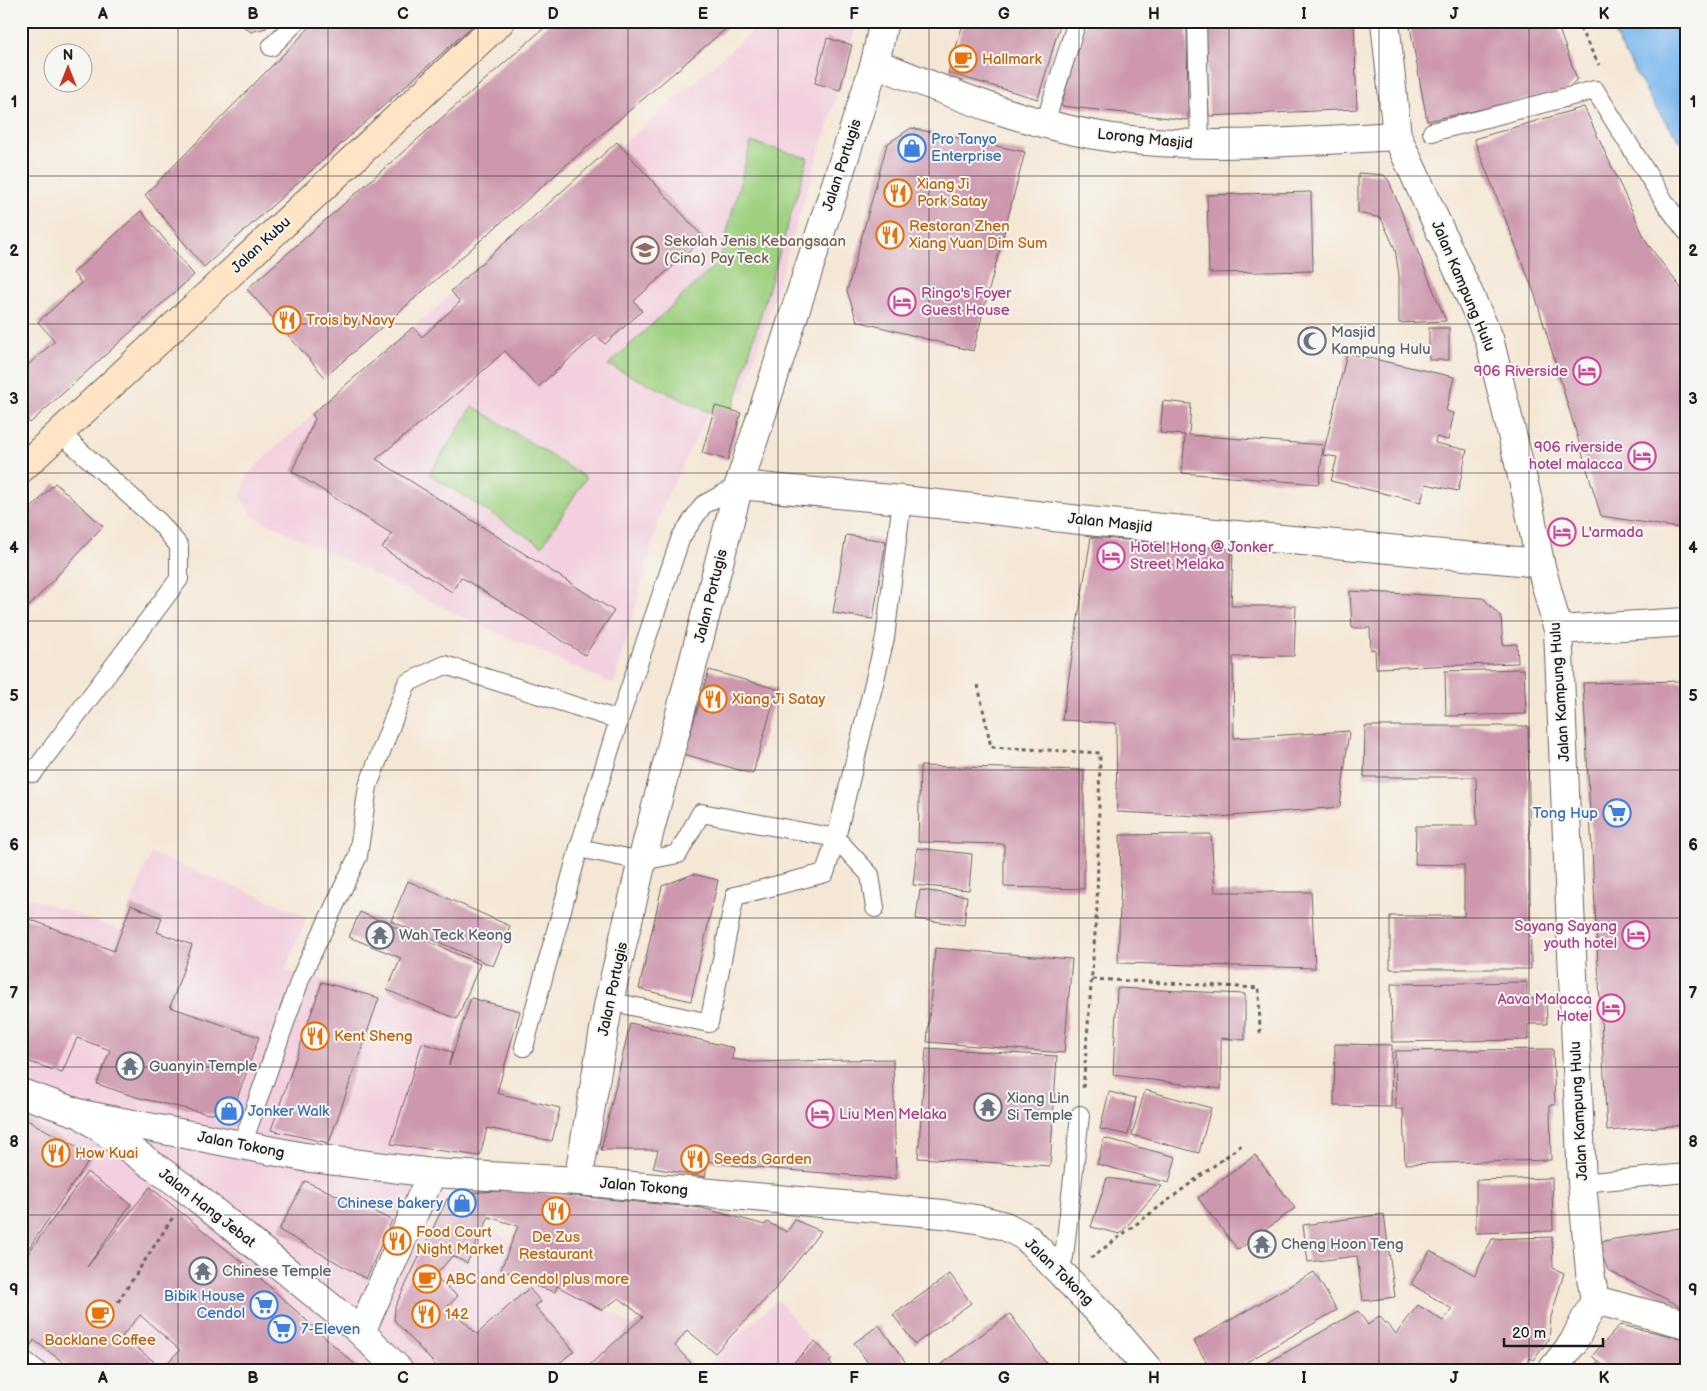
<svg xmlns="http://www.w3.org/2000/svg" width="1707" height="1391" font-family="'Balsamiq Sans',sans-serif">
	<rect width="100%" height="100%" fill="#f6f6f2"/>
	<filter id="ink" filterUnits="userSpaceOnUse"><feTurbulence type="fractalNoise" baseFrequency=".02" numOctaves="2"/><feDisplacementMap in="SourceGraphic" scale="10" xChannelSelector="R" yChannelSelector="G"/><feConvolveMatrix kernelMatrix="1 2 1 2 8 2 1 2 1" color-interpolation-filters="sRGB"/></filter>
	<filter id="wash" filterUnits="userSpaceOnUse"><feTurbulence type="fractalNoise" baseFrequency=".0096" numOctaves="4" result="noise"/><feDisplacementMap in="SourceGraphic" scale="20" xChannelSelector="R" yChannelSelector="G"/><feGaussianBlur stdDeviation="1.12" result="paint"/><feColorMatrix in="noise" values="0 0 0 0 0 0 0 0 0 0 0 0 0 0 0 0 0 1.4 0 .05"/><feComposite in="paint" operator="in"/></filter>
	<g filter="url(#wash)">
		<rect width="100%" height="100%" fill="#f5e7d6"/>
		<!-- built -->
		<g fill="#f3cfdf">
			<path d="M764,21h93l-24,87 -89,284 -31,11 -50,102 -49,179 -143,-63 -218,-105 -12,-18 6,-23 28,-27z"/>
			<path d="M151,853l156,63 -22,55 177,39 -35,144 16,41 253,175h-636l-39,-30v-445l100,35z"/>
			<path d="M778,1299l54,71h-131z"/>
		</g>
		<!-- green -->
		<g fill="#9ed080" stroke="#5d764e">
			<path d="M751,142l57,16 -76,253 -19,3 -105,-49 111,-103z"/>
			<path d="M473,406l113,72 -44,68 -113,-72z"/>
		</g>
		<!-- water -->
		<path fill="#7bb7ed" stroke="#4c6a84" d="M1607,21h79v128l-30,-40z"/>
		<g id="blocks">
			<!-- building -->
			<g fill="#cd98ae" fill-rule="evenodd">
				<path d="M236,21h37l-7,7 -15,4z"/>
				<path d="M316,21h162l-274,246 -59,-72z"/>
				<path d="M552,21h183l-132,112 -278,244 -78,-88z"/>
				<path d="M964,21h97l-23,78 -90,-26z"/>
				<path d="M1086,21h101l1,99 -127,-14z"/>
				<path d="M1206,21h148l3,88 -148,7z"/>
				<path d="M1409,21h147l21,58 -11,12 -139,30z"/>
				<path d="M827,38l25,7 -12,45 -25,-7z"/>
				<path d="M1584,107l63,136 39,52v234l-85,-13 -66,-221 -61,-156z"/>
				<path d="M911,128l114,24 -52,199 -116,-30 -10,-30 40,-147z"/>
				<path d="M617,142l87,96 -70,63 8,10 -37,33 -9,-9 -58,52 -33,-36 -39,35 -90,73 238,152 -29,44 -124,-78 -9,15 -70,-44 10,-14 -100,-63 23,-52 -3,-5 101,-87 9,10 38,-35 -9,-11z"/>
				<path d="M1358,173l26,2 5,6 57,140 -47,2v-48l-4,-26 -14,-31 -23,-5z"/>
				<path d="M1311,192l2,79 -104,2 -2,-78z"/>
				<path d="M141,211l53,64 -164,148 -9,-11v-41l34,-30 -17,-19 43,-39 -8,-10z"/>
				<rect x="1429" y="328" width="20" height="32"/>
				<path d="M1347,353l107,24 -8,34 8,2 -6,27 -12,-3 -1,6 32,7 -9,41 -32,-7 -5,18 -90,-21 6,-24 -14,-2z"/>
				<path d="M1163,401l28,3 -2,31 134,10 -4,39 -137,-11 3,-38 -25,-2z"/>
				<path d="M715,406l26,7 -13,47 -26,-7z"/>
				<path d="M55,483l48,43 -82,89v-96z"/>
				<path d="M846,535l40,6 -13,78 -40,-6z"/>
				<path d="M1091,537l142,12 -2,57h65l-2,50 -61,1 1,81 115,-7 -9,76 -121,10 -102,-5 -1,-89 -54,-3z"/>
				<path d="M1350,591l133,7 18,19 2,28 14,-1 1,19 -142,5 -1,-19 -4,1 -1,-22h-18z"/>
				<path d="M1524,669l2,45 -80,2 -1,-45z"/>
				<path d="M709,670l68,19 -24,85 -69,-20z"/>
				<path d="M1686,681v444l-79,6 -24,-448z"/>
				<path d="M1365,726h163l3,243h-141v-53h74v-51l-49,-1 1,-38h61l-1,-49h-112z"/>
				<path d="M920,766l164,4v119l-80,-2v-43l-86,-2z"/>
				<path d="M1211,834l4,58h96l4,76 -197,-5 3,-88 -1,-40z"/>
				<path d="M917,848l55,6 -3,36 -56,-5z"/>
				<path d="M693,874l25,6 -27,121 -52,-12 23,-103z"/>
				<path d="M408,881l102,45 -17,40 -102,-45z"/>
				<path d="M920,890l47,6 -3,29 -48,-6z"/>
				<path d="M131,905l31,13 -5,14 35,13 -22,62 89,30 -25,70 -8,6 -17,1 -70,-16 -42,-14 13,-34 -33,-12 -15,35 -41,-14v-143l93,35z"/>
				<path d="M360,912l120,52 -23,55 -70,-29 14,-32 -52,-21z"/>
				<path d="M935,948l137,11 -8,94 -137,-11z"/>
				<path d="M322,982l57,16 -50,145 -58,-13z"/>
				<path d="M1527,982v17h19l1,25h-19v16l-136,2 -1,-58z"/>
				<path d="M1117,988l128,6v46l-24,-2v51l-108,-14z"/>
				<path d="M471,998l49,13 -23,82 63,15 -8,33 -65,-13 -7,28 -89,-12 31,-101 30,9 -3,13z"/>
				<path d="M630,1023l104,25 -2,11 20,3 141,-3 3,120 -156,-13 -32,-5 -3,16 -52,-9 5,-18h-57z"/>
				<path d="M1335,1044l57,1 -1,62 -57,-1z"/>
				<path d="M926,1048l131,8 -7,110 -132,-8z"/>
				<path d="M1553,1049l2,56h-5l1,55 -146,4 -2,-55h-7l-1,-58z"/>
				<path d="M1145,1090l66,18 -12,45 -67,-18z"/>
				<path d="M1109,1092l27,6 -8,37 -28,-6z"/>
				<path d="M21,1117l72,38 -72,104z"/>
				<path d="M1104,1138l72,19 -7,26 -72,-19z"/>
				<path d="M1255,1155l40,53 -57,42 -40,-52z"/>
				<path d="M87,1172l44,32 -44,63 63,-80 99,81 112,102h-288l-39,-30 -5,8 -8,-5v-80zM140,1315l40,35 -18,18 -40,-32z"/>
				<path d="M1107,1178l55,8 -42,48 -29,-7z"/>
				<path d="M1552,1178l1,53 -77,2v-53z"/>
				<path d="M305,1181l87,39 -26,59 -87,-49z"/>
				<path d="M512,1190l190,18 63,17 2,-3 20,10 8,-12 26,11 -44,56 -62,66 -28,-23 -12,16 16,17 -7,7h-100l59,-53 -24,-19 -17,12 -45,-24 -2,6 -19,-6 -35,-17 17,-43 -29,-9 -22,46 -15,-7 -18,21 24,19 -10,10 29,28 52,-46 12,14 -6,4 39,45 -23,19h-111l-46,-50 1,-13 52,-108 21,-6z"/>
				<path d="M1384,1214l11,83 -32,4 -6,-45 -49,6 -5,-37z"/>
				<path d="M1686,1227v82l-78,-39 -11,-28z"/>
				<path d="M1552,1237l1,31 11,5 -13,44 -2,22 -15,21 -4,-2 -9,12h-266l103,-59 10,14 11,-9 17,18 22,-29 25,16 9,-12 -41,-25 19,-33 45,24 17,-36z"/>
				<path d="M1314,1272l23,38 -104,60h-22l-17,-29z"/>
				<path d="M950,1274l21,29 -56,41 -22,-29z"/>
				<path d="M1010,1314l41,56h-118z"/>
				<path d="M879,1325l32,45h-38l-19,-27z"/>
				<path d="M1620,1325l66,14v31h-77l-17,-14z"/>
				<path d="M815,1341l17,18 -3,3 7,8h-50z"/>
			</g>
		</g>
	</g>
	<g filter="url(#ink)">
		<use href="#blocks" fill-opacity="0" stroke="#68635d" stroke-width="1"/>
		<g fill="none" stroke-linecap="round" stroke-linejoin="round">
			<!-- service casing -->
			<g stroke="#68635d" stroke-width="20">
				<g id="service">
					<path d="M1197,21l3,124"/>
					<path d="M271,47l26,-26"/>
					<path d="M1045,123l32,-102"/>
					<path d="M1432,132l163,-42 71,114 20,27"/>
					<path d="M619,720l62,-183 22,-32 36,-20"/>
					<path d="M21,765l12,8 146,-194v-33l-20,-24 -99,-89"/>
					<path d="M875,908l-5,-33 -34,-37 49,-200 17,-138"/>
					<path d="M524,1047l55,-199"/>
					<path d="M242,1145l59,-168 57,-121 10,-70 39,-103 38,-18 174,55 -40,128 63,13 36,-7 23,-41 135,25 -11,35 -90,23 -26,127 -100,-22"/>
					<path d="M1582,1183l104,-10"/>
					<path d="M1054,1264l10,-7 16,-142"/>
					<path d="M21,1358l16,12"/>
				</g>
			</g>
			<!-- minor casing -->
			<g stroke="#68635d" stroke-width="30">
				<g id="minor">
					<path d="M875,63c77,31 155,63 238,75 94,12 190,3 284,-2"/>
					<path d="M739,485l163,15 196,22 442,41"/>
					<path d="M1558,630l128,-8"/>
					<path d="M21,1093l60,21 109,78 171,140 38,38"/>
					<path d="M81,1114l223,43 128,16 146,8 365,33 39,6 23,6 21,11 75,77 48,56"/>
					<path d="M578,1181l31,-180 33,-140 97,-376 136,-422 9,-42"/>
					<path d="M361,1332l71,-159"/>
					<path d="M1552,1370l21,-27 22,-43"/>
				</g>
			</g>
			<!-- tertiary casing -->
			<g stroke="#68635d" stroke-width="30">
				<path id="tertiary" d="M1385,21l12,115 92,202 38,159 13,66 18,67 24,553 8,89 5,28 91,24"/>
			</g>
			<!-- secondary casing -->
			<g stroke="#68635d" stroke-width="30">
				<path id="secondary" d="M21,469l480,-448"/>
			</g>
			<!-- path -->
			<g stroke="#68635d" stroke-width="3" stroke-dasharray="4 4" stroke-linecap="butt">
				<path d="M1576,21l23,44"/>
				<path d="M978,685l13,62 109,6 -3,154 -14,183"/>
				<path d="M1092,979l167,9 1,47"/>
				<path d="M1091,1258l152,-114"/>
				<path d="M118,1302l55,-85"/>
				<path d="M1596,1363l7,7"/>
			</g>
			<!-- service -->
			<use href="#service" stroke="#fff" stroke-width="18"/>
			<!-- minor -->
			<use href="#minor" stroke="#fff" stroke-width="28"/>
			<!-- tertiary -->
			<use href="#tertiary" stroke="#fff" stroke-width="28"/>
			<!-- secondary -->
			<use href="#secondary" stroke="#ffe4c6" stroke-width="28"/>
		</g>
	</g>
	<!-- grid -->
	<path fill="none" stroke="#1c1c1c" stroke-width="1" stroke-opacity="0.55" d="M178,21v1349M328,21v1349M478,21v1349M628,21v1349M778,21v1349M929,21v1349M1079,21v1349M1229,21v1349M1379,21v1349M1529,21v1349M21,176h1665M21,324h1665M21,473h1665M21,621h1665M21,770h1665M21,918h1665M21,1067h1665M21,1215h1665"/>
	<!-- icons -->
	<defs>
		<g id="cafe-ring" transform="scale(1.4375)"><circle r="9.5" fill="#f6f6f2" stroke="#e8710a" stroke-width="1.5"/><path d="M-5.5-4.5H6V0H3Q3 3.5 0 3.5H-2.5Q-5.5 3.5-5.5 0ZM3-3.2v2h1.7v-2ZM-6 4.5H4V6H-6Z" fill="#e8710a"/></g>
		<g id="shop-ring" transform="scale(1.4375)"><circle r="9.5" fill="#f6f6f2" stroke="#3f7fe0" stroke-width="1.5"/><path d="M-5-2.5h2.3a2.7 3.5 0 0 1 5.4 0H5L5.5 6h-11ZM-1.5-2.5h3a1.5 2.3 0 0 0-3 0Z" fill="#3f7fe0"/></g>
		<g id="restaurant-ring" transform="scale(1.4375)"><circle r="9.5" fill="#f6f6f2" stroke="#e8710a" stroke-width="1.5"/><path d="M-5-6h1v4h1v-4h1v4h1v-4h1v5L-1.5 .5V6h-2V.5L-5-1ZM5-6V6H3V1.5H1.5Q1.5-4 5-6Z" fill="#e8710a"/></g>
		<g id="school-ring" transform="scale(1.4375)"><circle r="9.5" fill="#f6f6f2" stroke="#8d6e63" stroke-width="1.5"/><path d="M0-5L7-2L0 1L-7-2ZM-4 1L0 2.5L4 1V4Q0 6-4 4Z" fill="#8d6e63"/></g>
		<g id="hotel-ring" transform="scale(1.4375)"><circle r="9.5" fill="#f6f6f2" stroke="#d1479c" stroke-width="1.5"/><path d="M-6-4.5h1.5V1H6V5H4.5V3h-9V5H-6ZM-4 0a1.8 1.8 0 1 1 3.6 0ZM.5 0V-2.5h3Q6-2.5 6 0Z" fill="#d1479c"/></g>
		<g id="mosque-ring" transform="scale(1.4375)"><circle r="9.5" fill="#f6f6f2" stroke="#6b7280" stroke-width="1.5"/><path d="M3.5-4.9A6 6 0 1 0 3.5 4.9A5 5 0 1 1 3.5-4.9Z" fill="#6b7280"/></g>
		<g id="supermarket-ring" transform="scale(1.4375)"><circle r="9.5" fill="#f6f6f2" stroke="#3f7fe0" stroke-width="1.5"/><path d="M-6-5.5h2.5l.6 2H6L4.5 2H-2.5L-4.4-4H-6ZM-1.5 3.2a1.3 1.3 0 1 0 .1 0ZM3 3.2a1.3 1.3 0 1 0 .1 0Z" fill="#3f7fe0"/></g>
		<g id="temple-ring" transform="scale(1.4375)"><circle r="9.5" fill="#f6f6f2" stroke="#6b7280" stroke-width="1.5"/><path d="M0-6L5-2H3V0L6.5 2.5H4V6H1.5V3h-3V6H-4V2.5H-6.5L-3 0V-2H-5Z" fill="#6b7280"/></g>
	</defs>
	<g fill-rule="evenodd">
		<use href="#cafe-ring" x="963" y="59"/>
		<use href="#shop-ring" x="912" y="148"/>
		<use href="#restaurant-ring" x="898" y="193"/>
		<use href="#restaurant-ring" x="890" y="235"/>
		<use href="#school-ring" x="645" y="250"/>
		<use href="#hotel-ring" x="902" y="302"/>
		<use href="#restaurant-ring" x="287" y="320"/>
		<use href="#mosque-ring" x="1312" y="341"/>
		<use href="#hotel-ring" x="1587" y="371"/>
		<use href="#hotel-ring" x="1642" y="456"/>
		<use href="#hotel-ring" x="1562" y="532"/>
		<use href="#hotel-ring" x="1111" y="556"/>
		<use href="#restaurant-ring" x="713" y="699"/>
		<use href="#supermarket-ring" x="1617" y="813"/>
		<use href="#temple-ring" x="380" y="935"/>
		<use href="#hotel-ring" x="1636" y="935"/>
		<use href="#hotel-ring" x="1611" y="1008"/>
		<use href="#restaurant-ring" x="315" y="1036"/>
		<use href="#temple-ring" x="130" y="1066"/>
		<use href="#temple-ring" x="988" y="1107"/>
		<use href="#shop-ring" x="229" y="1111"/>
		<use href="#hotel-ring" x="820" y="1114"/>
		<use href="#restaurant-ring" x="56" y="1153"/>
		<use href="#restaurant-ring" x="695" y="1159"/>
		<use href="#shop-ring" x="462" y="1203"/>
		<use href="#restaurant-ring" x="556" y="1211"/>
		<use href="#restaurant-ring" x="397" y="1241"/>
		<use href="#temple-ring" x="1262" y="1244"/>
		<use href="#temple-ring" x="203" y="1271"/>
		<use href="#cafe-ring" x="427" y="1279"/>
		<use href="#supermarket-ring" x="264" y="1305"/>
		<use href="#cafe-ring" x="100" y="1314"/>
		<use href="#restaurant-ring" x="426" y="1314"/>
		<use href="#supermarket-ring" x="282" y="1329"/>
	</g>
	<g text-anchor="middle" dominant-baseline="central" stroke-width="4" stroke-linejoin="round" paint-order="stroke">
		<!-- food labels -->
		<g font-size="15" fill="#c56008" stroke="#f6f6f2" text-anchor="start">
			<text x="982" y="59">Hallmark</text>
			<text x="917" y="184">Xiang Ji<tspan x="917" dy="17">Pork Satay</tspan></text>
			<text x="909" y="226">Restoran Zhen<tspan x="909" dy="17">Xiang Yuan Dim Sum</tspan></text>
			<text x="306" y="320">Trois by Navy</text>
			<text x="732" y="699">Xiang Ji Satay</text>
			<text x="334" y="1036">Kent Sheng</text>
			<text x="75" y="1153">How Kuai</text>
			<text x="714" y="1159">Seeds Garden</text>
			<text x="416" y="1232">Food Court<tspan x="416" dy="17">Night Market</tspan></text>
			<text x="556" y="1237" text-anchor="middle">De Zus<tspan x="556" dy="17">Restaurant</tspan></text>
			<text x="446" y="1279">ABC and Cendol plus more</text>
			<text x="445" y="1314">142</text>
			<text x="100" y="1340" text-anchor="middle">Backlane Coffee</text>
		</g>
		<!-- shop labels -->
		<g font-size="15" fill="#366cbe" stroke="#f6f6f2" text-anchor="start">
			<text x="931" y="139">Pro Tanyo<tspan x="931" dy="17">Enterprise</tspan></text>
			<text x="1598" y="813" text-anchor="end">Tong Hup</text>
			<text x="248" y="1111">Jonker Walk</text>
			<text x="443" y="1203" text-anchor="end">Chinese bakery</text>
			<text x="245" y="1296" text-anchor="end">Bibik House<tspan x="245" dy="17">Cendol</tspan></text>
			<text x="301" y="1329">7-Eleven</text>
		</g>
		<!-- street labels -->
		<g font-size="15" fill="#1c1c1c" stroke="#f6f6f2">
			<text transform="translate(1145 139) rotate(6)">Lorong Masjid</text>
			<text transform="translate(842 165) rotate(-72)">Jalan Portugis</text>
			<text transform="translate(261 245) rotate(-43)">Jalan Kubu</text>
			<text transform="translate(1463 286) rotate(67)">Jalan Kampung Hulu</text>
			<text transform="translate(1110 523) rotate(6)">Jalan Masjid</text>
			<text transform="translate(711 596) rotate(-76)">Jalan Portugis</text>
			<text transform="translate(1560 692) rotate(-94)">Jalan Kampung Hulu</text>
			<text transform="translate(613 989) rotate(-78)">Jalan Portugis</text>
			<text transform="translate(1579 1111) rotate(-93)">Jalan Kampung Hulu</text>
			<text transform="translate(241 1145) rotate(11)">Jalan Tokong</text>
			<text transform="translate(644 1187) rotate(5)">Jalan Tokong</text>
			<text transform="translate(207 1208) rotate(38)">Jalan Hang Jebat</text>
			<text transform="translate(1059 1272) rotate(44)">Jalan Tokong</text>
		</g>
		<!-- education labels -->
		<g font-size="15" fill="#785e54" stroke="#f6f6f2" text-anchor="start">
			<text x="664" y="241">Sekolah Jenis Kebangsaan<tspan x="664" dy="17">(Cina) Pay Teck</tspan></text>
		</g>
		<!-- hotel labels -->
		<g font-size="15" fill="#b23c85" stroke="#f6f6f2" text-anchor="start">
			<text x="921" y="293">Ringo's Foyer<tspan x="921" dy="17">Guest House</tspan></text>
			<text x="1568" y="371" text-anchor="end">906 Riverside</text>
			<text x="1623" y="447" text-anchor="end">906 riverside<tspan x="1623" dy="17">hotel malacca</tspan></text>
			<text x="1581" y="532">L'armada</text>
			<text x="1130" y="547">Hotel Hong @ Jonker<tspan x="1130" dy="17">Street Melaka</tspan></text>
			<text x="1617" y="926" text-anchor="end">Sayang Sayang<tspan x="1617" dy="17">youth hotel</tspan></text>
			<text x="1592" y="999" text-anchor="end">Aava Malacca<tspan x="1592" dy="17">Hotel</tspan></text>
			<text x="839" y="1114">Liu Men Melaka</text>
		</g>
		<!-- worship labels -->
		<g font-size="15" fill="#5b616d" stroke="#f6f6f2" text-anchor="start">
			<text x="1331" y="332">Masjid<tspan x="1331" dy="17">Kampung Hulu</tspan></text>
			<text x="399" y="935">Wah Teck Keong</text>
			<text x="149" y="1066">Guanyin Temple</text>
			<text x="1007" y="1098">Xiang Lin<tspan x="1007" dy="17">Si Temple</tspan></text>
			<text x="1281" y="1244">Cheng Hoon Teng</text>
			<text x="222" y="1271">Chinese Temple</text>
		</g>
	</g>
	<!-- margin -->
	<rect width="1707" height="1391" fill="none" stroke="#f6f6f2" stroke-width="55"/>
	<!-- north arrow -->
	<g transform="translate(68 68)"><circle r="24" fill="#f6f6f2" stroke="#9f9f9c"/>
	<path d="M0-4L9 19L0 12L-9 19Z" fill="#c8321e"/>
	<text y="-8" font-size="14" font-weight="bold" text-anchor="middle" fill="#1c1c1c">N</text>
	</g>
	<!-- scale -->
	<path d="M1504 1338v8h99v-8" fill="none" stroke="#1c1c1c" stroke-width="2.5"/>
	<text x="1512" y="1338" font-size="15" fill="#1c1c1c" stroke="#f6f6f2" stroke-width="4" paint-order="stroke">20 m</text>
	<rect x="28" y="28" width="1652" height="1336" fill="none" stroke="#1c1c1c" stroke-width="2"/>
	<g font-size="16" text-anchor="middle" font-weight="bold" fill="#1c1c1c">
		<text x="103" y="19">A</text>
		<text x="253" y="19">B</text>
		<text x="403" y="19">C</text>
		<text x="553" y="19">D</text>
		<text x="703" y="19">E</text>
		<text x="854" y="19">F</text>
		<text x="1004" y="19">G</text>
		<text x="1154" y="19">H</text>
		<text x="1304" y="19">I</text>
		<text x="1454" y="19">J</text>
		<text x="1604" y="19">K</text>
		<text x="14" y="107">1</text>
		<text x="1693" y="107">1</text>
		<text x="14" y="256">2</text>
		<text x="1693" y="256">2</text>
		<text x="14" y="404">3</text>
		<text x="1693" y="404">3</text>
		<text x="14" y="553">4</text>
		<text x="1693" y="553">4</text>
		<text x="14" y="701">5</text>
		<text x="1693" y="701">5</text>
		<text x="14" y="850">6</text>
		<text x="1693" y="850">6</text>
		<text x="14" y="998">7</text>
		<text x="1693" y="998">7</text>
		<text x="14" y="1147">8</text>
		<text x="1693" y="1147">8</text>
		<text x="14" y="1295">9</text>
		<text x="1693" y="1295">9</text>
		<text x="103" y="1383">A</text>
		<text x="253" y="1383">B</text>
		<text x="403" y="1383">C</text>
		<text x="553" y="1383">D</text>
		<text x="703" y="1383">E</text>
		<text x="854" y="1383">F</text>
		<text x="1004" y="1383">G</text>
		<text x="1154" y="1383">H</text>
		<text x="1304" y="1383">I</text>
		<text x="1454" y="1383">J</text>
		<text x="1604" y="1383">K</text>
	</g>
</svg>
